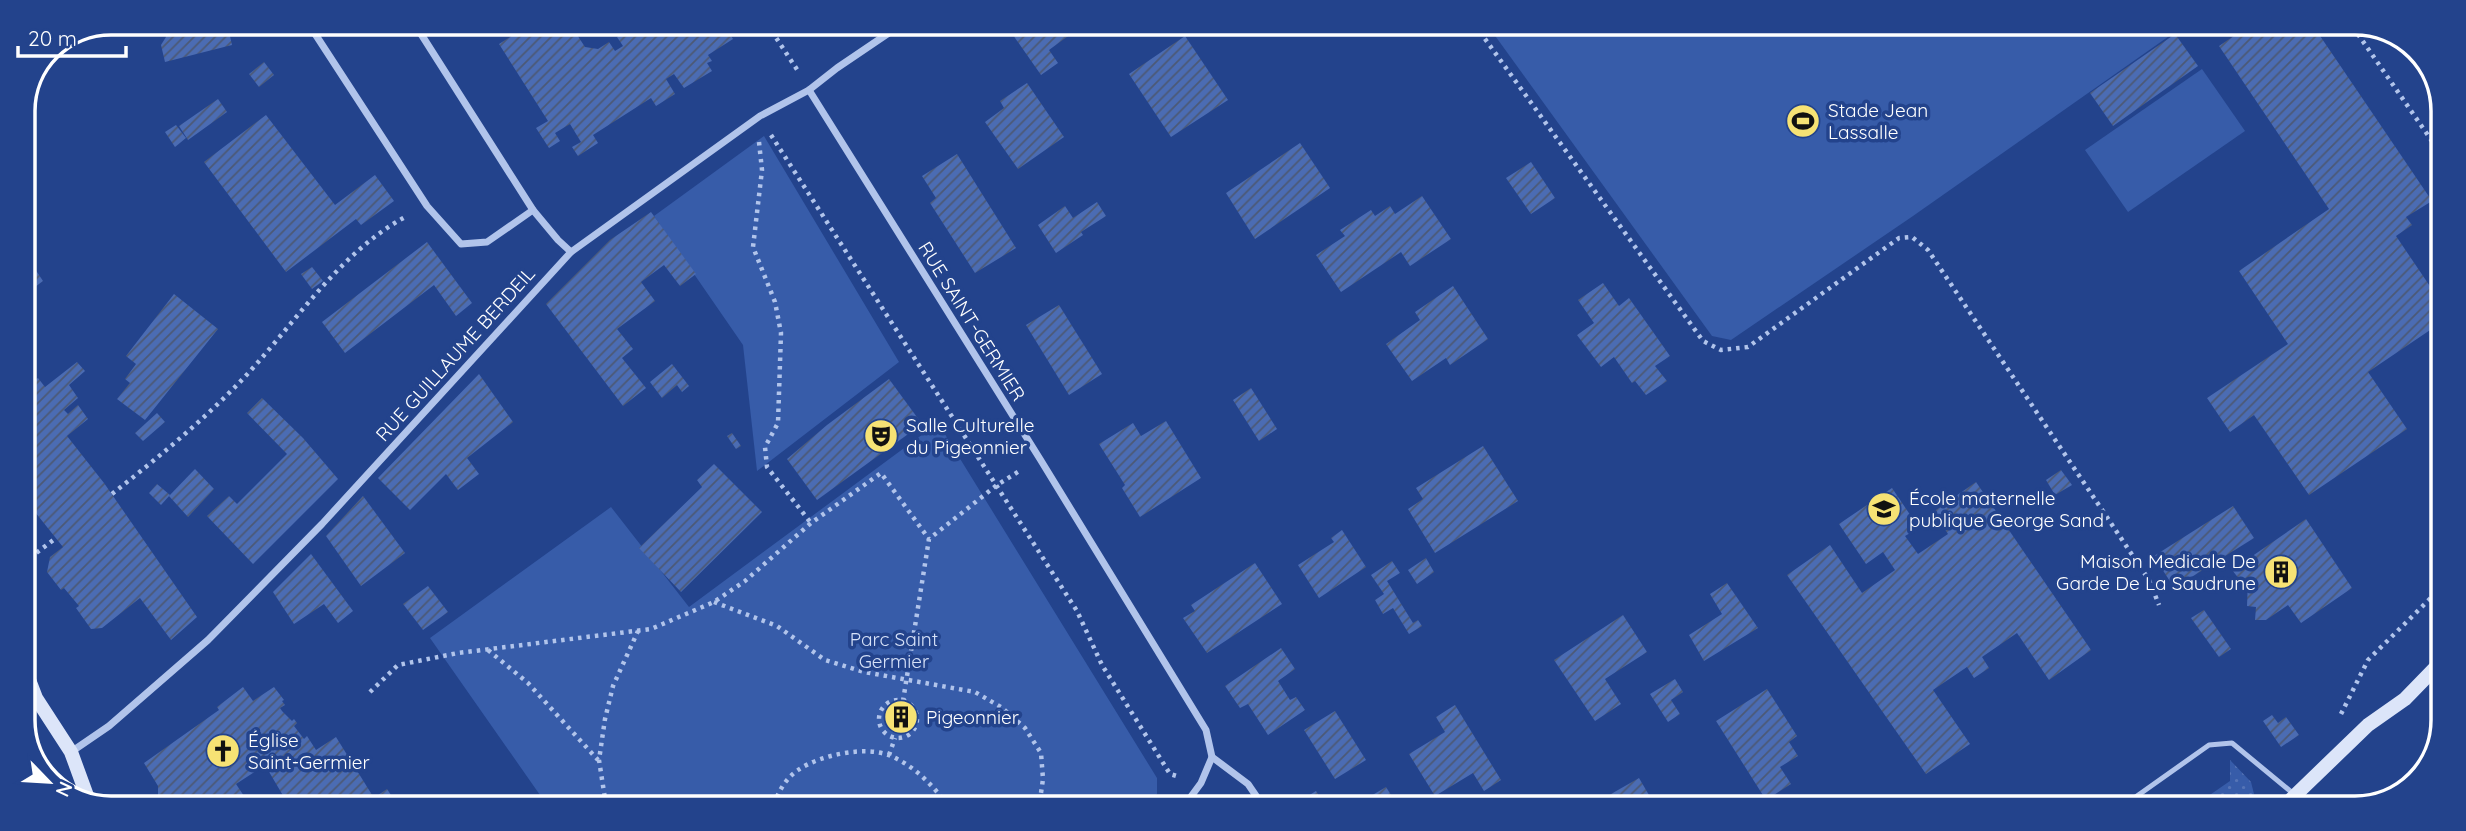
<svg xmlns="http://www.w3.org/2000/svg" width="2466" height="831" font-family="Quicksand,sans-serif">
	<defs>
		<pattern id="grass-dots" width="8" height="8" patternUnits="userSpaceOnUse" patternTransform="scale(1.75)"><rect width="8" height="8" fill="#375ca9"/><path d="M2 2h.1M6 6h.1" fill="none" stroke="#5574b6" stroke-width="1.8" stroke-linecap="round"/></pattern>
		<pattern id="building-hatch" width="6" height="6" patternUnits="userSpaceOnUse" patternTransform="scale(1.75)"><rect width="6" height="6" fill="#4b6cb3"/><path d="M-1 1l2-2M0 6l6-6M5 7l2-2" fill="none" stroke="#4c5975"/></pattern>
	</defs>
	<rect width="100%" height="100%" fill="#23438c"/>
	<!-- grass -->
	<path fill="url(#grass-dots)" d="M2230,760l21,22 3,12 -12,14h-51l39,-27z"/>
	<!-- green -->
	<g fill="#375ca9">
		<path d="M1488,26l694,1 -269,189 -182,124 -19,-4z"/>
		<path d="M2202,69l43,62 -117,81 -43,-62z"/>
		<path d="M764,136l135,226 -142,109 -14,-126 -89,-129z"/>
		<path d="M938,423l219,355v16l-14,12 -596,-1 -117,-167 181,-131 78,100z"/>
	</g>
	<!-- building -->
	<g fill="url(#building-hatch)">
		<path d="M162,23h65l5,22 -67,17 -4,-17 5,-8z"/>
		<path d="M530,24h40l15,23 13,2 11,-7 6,9 8,-5 -6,-9 21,-13h85l10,15 -25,16 4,6 -5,2 5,8 -28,17 -10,-14 -8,5 9,15 -19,12 -5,-8 -58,37 5,8 -20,13 -6,-9 9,-5 -11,-18 -15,9 5,8 -11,7 -13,-20 12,-7 -49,-77z"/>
		<path d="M1006,25h71l2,3 -30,22 9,13 -17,12z"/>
		<path d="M2247,27h67l118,174 -26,16 6,8 -16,11 46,68v18l-74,50 39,57 -98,66 -55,-80 -24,17 -23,-34 81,-54 -49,-73 90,-62 -110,-163z"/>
		<path d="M2175,34l23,32 -85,60 -23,-33z"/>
		<path d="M1185,36l43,64 -57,37 -42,-63z"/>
		<path d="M264,62l10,13 -15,12 -10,-13z"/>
		<path d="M1027,83l37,54 -46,32 -33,-47 19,-14 -4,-7z"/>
		<path d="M218,99l9,13 -39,28 -9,-14z"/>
		<path d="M266,115l69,90 40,-30 19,26 -33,24 -5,-6 -70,53 -82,-110z"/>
		<path d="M176,125l10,13 -11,9 -10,-15z"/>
		<path d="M1300,143l30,45 -75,51 -29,-46z"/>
		<path d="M957,154l59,94 -41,25 -45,-70 6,-5 -14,-22z"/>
		<path d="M1531,162l24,36 -24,16 -25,-36z"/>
		<path d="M1422,196l29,43 -41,27 -9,-14 -60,40 -25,-37 29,-19 -5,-6 31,-20 4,6 15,-10 5,8z"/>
		<path d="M1097,202l9,14 -25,16 2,3 -27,18 -18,-28 27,-19 8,12z"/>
		<path d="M651,212l45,62 -16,12 -16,-21 -23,17 14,19 -38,28 16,20 -11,9 24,30 -23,18 -77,-102 64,-64z"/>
		<path d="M427,242l45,61 -16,13 -22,-31 -89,68 -23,-31z"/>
		<path d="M27,257l16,24 -20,15v-36z"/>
		<path d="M312,267l11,14 -11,8 -11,-15z"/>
		<path d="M1603,283l16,23 10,-8 41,58 -15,10 12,15 -21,14 -11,-14 -3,2 -18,-26 -13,10 -24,-32 17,-12 -16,-23z"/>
		<path d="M1453,286l35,53 -38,26 -4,-7 -34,23 -26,-37 34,-24 -5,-8z"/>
		<path d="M174,294l44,35 -73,91 -28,-21 13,-16 -5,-4 11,-15 -10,-8z"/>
		<path d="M1059,305l43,69 -33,21 -43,-70z"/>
		<path d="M77,362l8,9 -16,14 9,13 -14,12 4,4 10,-9 10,14 -21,17 37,47 93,134 -26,23 -31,-42 -38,30 -11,1 -15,-21 3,-2 -15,-18 -3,2 -14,-18 3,-15 13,-10 -40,-50v-10l10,-8 -7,-9 -3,2v-84l15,-10 7,9z"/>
		<path d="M672,364l17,22 -7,6 -5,-7 -15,13 -12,-16z"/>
		<path d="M479,374l34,48 -46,36 12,16 -21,16 -12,-16 -36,36 -32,-32z"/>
		<path d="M889,379l33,45 -105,76 -30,-41 40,-34z"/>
		<path d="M1251,388l26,41 -18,12 -26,-41z"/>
		<path d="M262,398l41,40 35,41 -85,85 -46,-48 22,-20 8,8 50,-50 -40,-41z"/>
		<path d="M157,413l8,9 -22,19 -8,-8z"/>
		<path d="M1166,421l35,57 -61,39 -18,-29 3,-3 -26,-41 34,-21 8,13z"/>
		<path d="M732,433l9,13 -5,3 -9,-13z"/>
		<path d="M1483,446l35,55 -83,52 -27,-44 15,-10 -7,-11z"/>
		<path d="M714,464l48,48 -81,80 -42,-44 63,-61 -5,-7z"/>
		<path d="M195,469l19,20 -26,28 -19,-21z"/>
		<path d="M2061,470l11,15 -17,10 -9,-15z"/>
		<path d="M1976,482l115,168 -42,30 -32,-47 -35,24 7,11 -15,10 -7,-11 -34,23 37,54 -44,30 -139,-199 43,-30 32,48 33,-23 -12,-18 -17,12 -27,-40 53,-36 27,40 -14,8 13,18 30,-20 -15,-22z"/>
		<path d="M157,484l13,11 -9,10 -12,-12z"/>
		<path d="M363,496l42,57 -44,33 -35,-50z"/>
		<path d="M2233,506l21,32 -80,50 -20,-32z"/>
		<path d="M2306,519l46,69 -51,35 -13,-18 -22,15h-11l1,-13 -9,-1 1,-26h-8l-8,-10z"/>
		<path d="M1342,530l24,37 -47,31 -21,-33 36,-23 -3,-4z"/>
		<path d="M311,554l42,57 -15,12 -14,-19 -30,20 -21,-32z"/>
		<path d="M1426,558l8,14 -17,12 -9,-14z"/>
		<path d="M1392,561l8,12 -13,8 26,42 5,-3 4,6 -13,8 -16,-26 -10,6 -8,-14 9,-6 -13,-19z"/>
		<path d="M1255,563l27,41 -75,49 -24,-35 12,-7 -4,-6z"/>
		<path d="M1727,583l31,45 -54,33 -15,-26 33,-21 -12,-20z"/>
		<path d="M428,586l20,26 -25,18 -20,-26z"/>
		<path d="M2204,610l27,39 -12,8 -28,-39z"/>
		<path d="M1623,615l24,37 -42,27 16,25 -26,17 -41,-61z"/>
		<path d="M1281,648l14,21 -17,12 12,19 6,-3 9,13 -37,25 -20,-31 -8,4 -15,-22z"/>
		<path d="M1675,679l8,13 -12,8 9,14 -12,8 -18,-28z"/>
		<path d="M243,687l10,14 21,-14 10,13 -2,1 3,4 -5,3 2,3 10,10 2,-2 3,4 -3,3 10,13 3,-3 9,14 20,-13 38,61 13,-9 10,15h-109l-23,-39 -29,19 12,18 -3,2h-87v-18l-14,-23 75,-53 -2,-3z"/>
		<path d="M1767,689l30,47 -8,6 9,14 -18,11 11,17 -25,16 -50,-79z"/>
		<path d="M904,703l10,10 -3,14 -14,4 -10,-10 3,-14z"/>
		<path d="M1455,705l46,75 -17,11 -11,-18 -38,23 -26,-42 36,-22 -9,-15z"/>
		<path d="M1335,711l31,49 -31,19 -31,-49z"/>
		<path d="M2272,715l6,8 8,-6 13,18 -18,12 -18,-26z"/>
		<path d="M1639,778l17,29h-83l13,-8 4,7z"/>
		<path d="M1386,787l12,19h-44z"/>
		<path d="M1316,791l8,13 -3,2h-29z"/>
	</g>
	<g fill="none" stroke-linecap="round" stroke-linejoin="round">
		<!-- path -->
		<g stroke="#b1c4eb" stroke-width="4.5" stroke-dasharray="3.5 5" stroke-linecap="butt">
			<path d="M767,24l31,47"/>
			<path d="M1475,25l228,316 18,9 27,-3 151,-109 13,-1 16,13 221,330 10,25"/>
			<path d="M2353,27l90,130"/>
			<path d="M771,135l306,476 25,54 68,109 10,3"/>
			<path d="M759,142l3,28 -9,77 22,55 6,31 -3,90 -13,24 2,20 44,56"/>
			<path d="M112,494c43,-34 87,-70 125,-109 54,-55 100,-132 170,-169"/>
			<path d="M23,563l33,-25"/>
			<path d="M714,602l63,24 48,34 39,12 111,20 26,15 24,21 16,25 2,26 -3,21 -3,6"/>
			<path d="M488,650l40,33 70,77"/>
			<path d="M370,692l28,-27 60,-12 193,-24 63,-27 31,-21 66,-58 70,-50 48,66"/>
			<circle cx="898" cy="719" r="19"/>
			<path d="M903,701l26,-162 68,-54 24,-15"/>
			<path d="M2341,714l27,-54 72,-71"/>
			<path d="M889,755l6,-17"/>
			<path d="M606,805l-7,-45 6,-41 8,-33 25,-55"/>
			<path d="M774,805c4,-13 12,-27 24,-35 22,-15 68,-25 93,-14 23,10 42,29 56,49"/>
		</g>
		<!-- lane -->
		<path stroke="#b1c4eb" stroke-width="5" d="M2120,808l89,-63 23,-2 63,52"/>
		<!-- street -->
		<g stroke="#b1c4eb" stroke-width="7">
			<path d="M308,23l119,183 34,38 26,-2 46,-32"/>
			<path d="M414,23l119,187 25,30 13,12"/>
			<path d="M809,90l231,369 166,271 6,27 36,27 15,22"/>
			<path d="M71,752l38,-26 99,-86 114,-116 249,-272 189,-136 49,-26 28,-22 65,-44"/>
			<path d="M2296,795l15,13"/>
			<path d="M1184,806l17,-23 11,-26"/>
		</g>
		<!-- secondary -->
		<g stroke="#dce5f9" stroke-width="14">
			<path d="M23,664l13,34 35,54 19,52"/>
			<path d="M2282,808l86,-83 37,-26 34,-35"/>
		</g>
	</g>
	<!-- icons -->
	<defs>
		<g id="stadium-disc" transform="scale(1.75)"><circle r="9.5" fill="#f6e274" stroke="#23438c"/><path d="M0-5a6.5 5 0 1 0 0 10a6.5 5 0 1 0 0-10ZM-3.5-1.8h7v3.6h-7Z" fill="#111"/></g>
		<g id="theatre-disc" transform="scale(1.75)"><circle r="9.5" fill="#f6e274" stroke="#23438c"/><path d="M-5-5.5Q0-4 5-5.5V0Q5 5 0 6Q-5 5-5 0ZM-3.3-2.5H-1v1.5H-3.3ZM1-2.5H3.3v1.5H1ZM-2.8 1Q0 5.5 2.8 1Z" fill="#111"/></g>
		<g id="school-disc" transform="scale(1.75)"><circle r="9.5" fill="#f6e274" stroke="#23438c"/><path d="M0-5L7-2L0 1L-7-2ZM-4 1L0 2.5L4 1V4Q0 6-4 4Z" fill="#111"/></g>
		<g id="building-disc" transform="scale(1.75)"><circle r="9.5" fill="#f6e274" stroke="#23438c"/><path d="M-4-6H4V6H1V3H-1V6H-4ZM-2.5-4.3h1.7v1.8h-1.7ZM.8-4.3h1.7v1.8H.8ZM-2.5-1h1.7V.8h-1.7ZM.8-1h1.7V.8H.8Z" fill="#111"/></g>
		<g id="church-disc" transform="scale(1.75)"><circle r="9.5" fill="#f6e274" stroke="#23438c"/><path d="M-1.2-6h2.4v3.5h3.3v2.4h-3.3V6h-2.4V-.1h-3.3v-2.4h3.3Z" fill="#111"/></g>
	</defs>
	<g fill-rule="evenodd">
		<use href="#stadium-disc" x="1803" y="121"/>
		<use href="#theatre-disc" x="881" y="436"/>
		<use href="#school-disc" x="1884" y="509"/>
		<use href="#building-disc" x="2281" y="572"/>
		<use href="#building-disc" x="901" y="717"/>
		<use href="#church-disc" x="223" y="751"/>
	</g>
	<g text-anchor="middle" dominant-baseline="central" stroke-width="7" stroke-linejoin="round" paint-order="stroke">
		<!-- poi labels -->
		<g font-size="19" fill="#fff" stroke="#23438c" text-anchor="start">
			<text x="1828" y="110">Stade Jean<tspan x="1828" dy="22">Lassalle</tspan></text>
			<text x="906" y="425">Salle Culturelle<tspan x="906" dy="22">du Pigeonnier</tspan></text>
			<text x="1909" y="498">École maternelle<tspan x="1909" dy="22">publique George Sand</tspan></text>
			<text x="2256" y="561" text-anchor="end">Maison Medicale De<tspan x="2256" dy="22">Garde De La Saudrune</tspan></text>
			<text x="926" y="717">Pigeonnier</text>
			<text x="248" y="740">Église<tspan x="248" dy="22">Saint-Germier</tspan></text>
		</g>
		<!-- street labels -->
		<g font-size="19" fill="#fff" stroke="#23438c">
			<text transform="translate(972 321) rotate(58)">RUE SAINT-GERMIER</text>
			<text transform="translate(455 354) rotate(-48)">RUE GUILLAUME BERDEIL</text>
		</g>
		<!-- park labels -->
		<g font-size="19" fill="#d6e1f8" stroke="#23438c">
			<text x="894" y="639">Parc Saint<tspan x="894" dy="22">Germier</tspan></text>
		</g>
	</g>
	<!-- crop -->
	<path d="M0 0H2466V831H0ZM111 35H2355A76 76 0 0 1 2431 111V720A76 76 0 0 1 2355 796H111A76 76 0 0 1 35 720V111A76 76 0 0 1 111 35Z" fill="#23438c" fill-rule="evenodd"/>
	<path fill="none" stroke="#fff" stroke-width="3.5" d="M111 35H2355A76 76 0 0 1 2431 111V720A76 76 0 0 1 2355 796H111A76 76 0 0 1 35 720V111A76 76 0 0 1 111 35Z"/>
	<!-- north arrow -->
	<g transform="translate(49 782) rotate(115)" stroke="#23438c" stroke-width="5" paint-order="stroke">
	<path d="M0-5L12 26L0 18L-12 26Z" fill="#ffffff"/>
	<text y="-10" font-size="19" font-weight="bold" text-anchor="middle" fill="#ffffff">N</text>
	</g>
	<!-- scale -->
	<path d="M18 46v10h108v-10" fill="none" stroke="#ffffff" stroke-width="3.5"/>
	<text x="28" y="46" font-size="21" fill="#ffffff" stroke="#23438c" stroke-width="5" paint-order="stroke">20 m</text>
</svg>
